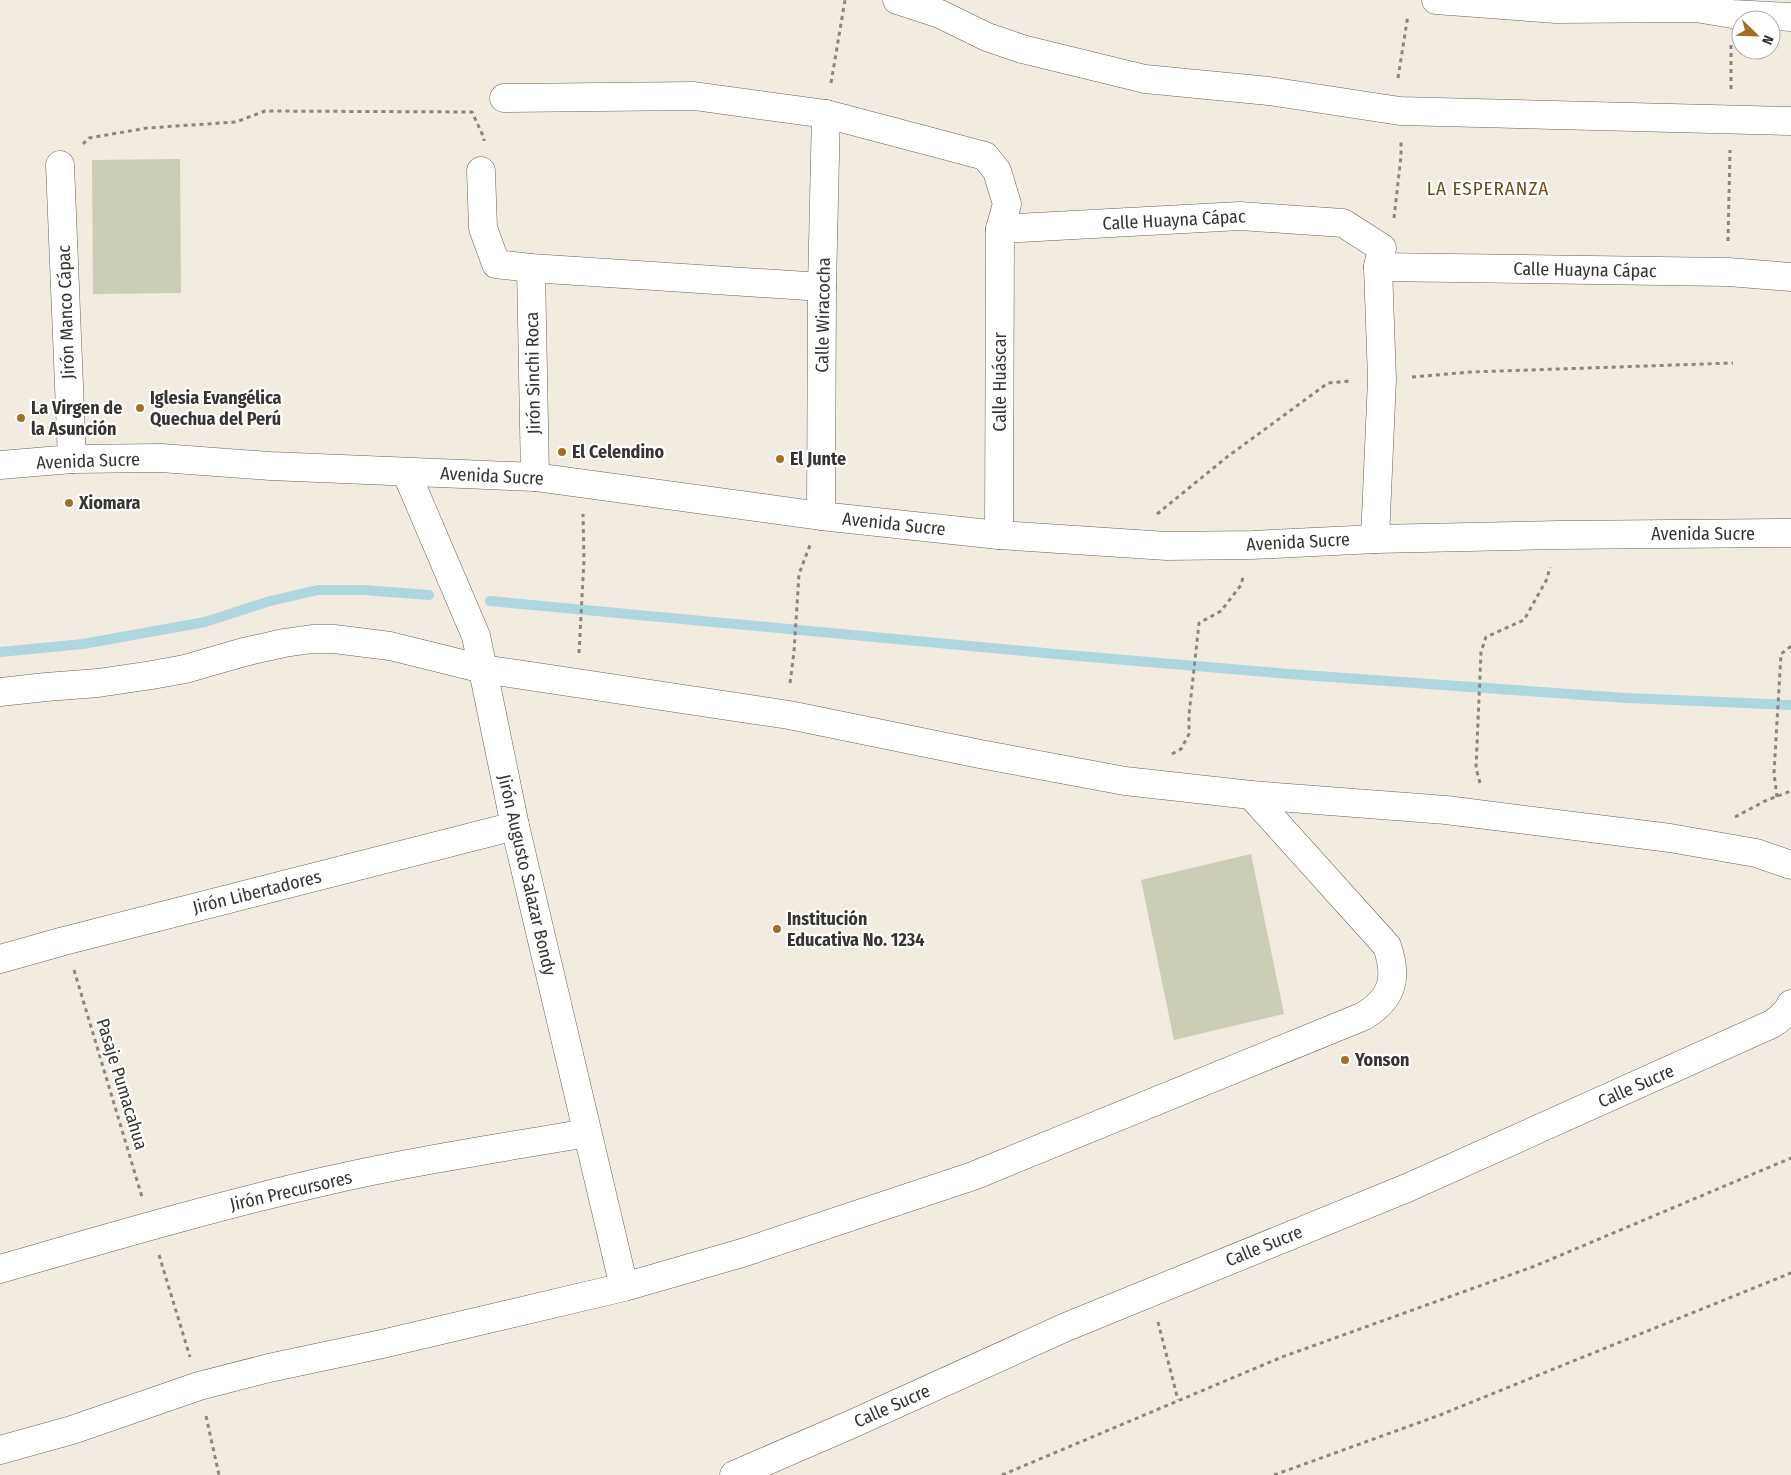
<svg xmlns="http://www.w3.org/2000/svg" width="1791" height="1475" font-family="'Fira Sans Condensed',sans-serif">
	<rect width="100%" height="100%" fill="#f1ebe0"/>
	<!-- green -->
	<g fill="#cbcdb6">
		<path d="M180,159l1,134 -88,1 -1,-134z"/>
		<path d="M1251,854l33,160 -110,26 -33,-160z"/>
	</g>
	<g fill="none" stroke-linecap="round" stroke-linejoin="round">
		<!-- stream -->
		<g stroke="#afd6df" stroke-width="10">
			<path d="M490,601l565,53 234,20 337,24 165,7"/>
			<path d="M0,652l83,-8 122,-22 65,-21 48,-11h46l65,5"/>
		</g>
		<!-- minor casing -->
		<g stroke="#676259" stroke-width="29">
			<g id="minor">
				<path d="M897,0l43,14 47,23 35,12 123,30 124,12 131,20 391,10"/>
				<path d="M1436,0l120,9 140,-1 36,6 59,3"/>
				<path d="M504,98l190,-2 132,18 159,42 12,15 10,33 -7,25 -1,306"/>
				<path d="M60,165l12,294"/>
				<path d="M481,171l2,57 13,36 35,4 291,19"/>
				<path d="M1000,229l240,-13 103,7 39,25 -4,19 4,112 -7,160"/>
				<path d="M1378,267l350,5 63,5"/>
				<path d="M531,268l4,209"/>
				<path d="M0,465l72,-6 89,-1 109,8 265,11 286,39 178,19 168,11 85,-1 123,-6 184,-4 232,-2"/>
				<path d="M406,472l70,164 39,190 109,461"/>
				<path d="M821,516l1,-229 4,-173"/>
				<path d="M0,692l46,-5 52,-4 54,-8 33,-6 59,-17 40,-9 28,-4h22l56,7 93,23 306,46 191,39 145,27 126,14 195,15 224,28 86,15 35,12"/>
				<path d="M0,959l64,-18 451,-115"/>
				<path d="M0,1269c108,-31 216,-63 326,-88 86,-20 174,-33 261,-48"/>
				<path d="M0,1450l72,-20 127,-44 70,-18 113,-24 242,-57 118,-34 231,-77 391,-160c29,-18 34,-38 23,-70l-136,-151"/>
				<path d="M734,1475l118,-51 214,-97 341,-139 365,-164c8,-5 15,-11 19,-20"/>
			</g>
		</g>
		<!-- path -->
		<g stroke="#8b8780" stroke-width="3" stroke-dasharray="4 4" stroke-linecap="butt">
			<path d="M1398,78l10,-63"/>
			<path d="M831,83l14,-83"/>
			<path d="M1731,89v-44"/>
			<path d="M83,144l6,-6 58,-10 89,-6 29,-11 207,1 12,26v3"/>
			<path d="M1394,218l7,-62v-14"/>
			<path d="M1728,241l2,-91"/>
			<path d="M1412,377l59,-5 262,-9"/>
			<path d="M1157,514l70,-57 101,-74 23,-2"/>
			<path d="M579,653l5,-93 -1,-46"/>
			<path d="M790,683l4,-31 5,-78 11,-29"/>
			<path d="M1172,754l9,-5 8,-15v-19l10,-92 22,-12 20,-26 2,-8"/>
			<path d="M1480,783l-4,-15 5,-116 5,-15 38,-17 23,-41 3,-12"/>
			<path d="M1777,797l-3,-24 7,-119 10,-8"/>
			<path d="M1735,817l30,-16 26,-10"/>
			<path d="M74,970l68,227"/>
			<path d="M159,1255l31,102"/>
			<path d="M1158,1322l20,78"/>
			<path d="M206,1416l13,59"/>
			<path d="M1002,1475l280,-118 253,-91 256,-108"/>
			<path d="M1274,1475l166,-60 351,-142"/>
		</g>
		<!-- minor -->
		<use href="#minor" stroke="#fff" stroke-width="28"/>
	</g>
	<!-- markers -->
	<g fill="#a27025" stroke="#fff" stroke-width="2">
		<circle cx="140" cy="408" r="5"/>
		<circle cx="21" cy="418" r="5"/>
		<circle cx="562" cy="452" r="5"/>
		<circle cx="780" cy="459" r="5"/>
		<circle cx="69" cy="503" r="5"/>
		<circle cx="777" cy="929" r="5"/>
		<circle cx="1345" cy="1060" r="5"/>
	</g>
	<g text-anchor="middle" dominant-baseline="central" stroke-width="4.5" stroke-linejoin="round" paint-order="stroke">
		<!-- street labels -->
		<g font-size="18" fill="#363430" stroke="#fff">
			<text transform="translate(1174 220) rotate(-3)">Calle Huayna Cápac</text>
			<text transform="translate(1585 270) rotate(1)">Calle Huayna Cápac</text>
			<text transform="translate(66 312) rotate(-92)">Jirón Manco Cápac</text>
			<text transform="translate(823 315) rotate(-89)">Calle Wiracocha</text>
			<text transform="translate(533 373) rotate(-91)">Jirón Sinchi Roca</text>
			<text transform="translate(1000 382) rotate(-90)">Calle Huáscar</text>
			<text transform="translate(88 461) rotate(-2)">Avenida Sucre</text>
			<text transform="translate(492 476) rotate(3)">Avenida Sucre</text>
			<text transform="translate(894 524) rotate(6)">Avenida Sucre</text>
			<text x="1703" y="534">Avenida Sucre</text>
			<text transform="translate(1298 542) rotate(-3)">Avenida Sucre</text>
			<text transform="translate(527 875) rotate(77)">Jirón Augusto Salazar Bondy</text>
			<text transform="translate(257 892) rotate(-14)">Jirón Libertadores</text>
			<text transform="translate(122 1084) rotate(73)">Pasaje Pumacahua</text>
			<text transform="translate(1636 1086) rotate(-24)">Calle Sucre</text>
			<text transform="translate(291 1191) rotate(-13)">Jirón Precursores</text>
			<text transform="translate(1264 1246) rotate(-22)">Calle Sucre</text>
			<text transform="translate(892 1406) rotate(-24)">Calle Sucre</text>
		</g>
		<!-- poi labels -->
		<g font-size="18" font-weight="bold" fill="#363430" stroke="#fff" text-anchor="start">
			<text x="150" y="398">Iglesia Evangélica<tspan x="150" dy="21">Quechua del Perú</tspan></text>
			<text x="31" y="408">La Virgen de<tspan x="31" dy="21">la Asunción</tspan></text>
			<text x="572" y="452">El Celendino</text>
			<text x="790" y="459">El Junte</text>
			<text x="79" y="503">Xiomara</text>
			<text x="787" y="919">Institución<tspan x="787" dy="21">Educativa No. 1234</tspan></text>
			<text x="1355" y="1060">Yonson</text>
		</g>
		<!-- neighbourhood labels -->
		<g font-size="19" letter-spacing="1" fill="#6c4916" stroke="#fff">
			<text x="1488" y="188">LA ESPERANZA</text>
		</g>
	</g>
	<!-- north arrow -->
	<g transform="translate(1756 35) rotate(113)"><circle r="24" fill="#ffffff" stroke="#afaeac"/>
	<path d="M0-4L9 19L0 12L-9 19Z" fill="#a27025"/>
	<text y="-8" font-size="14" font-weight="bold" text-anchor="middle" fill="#363430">N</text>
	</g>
</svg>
